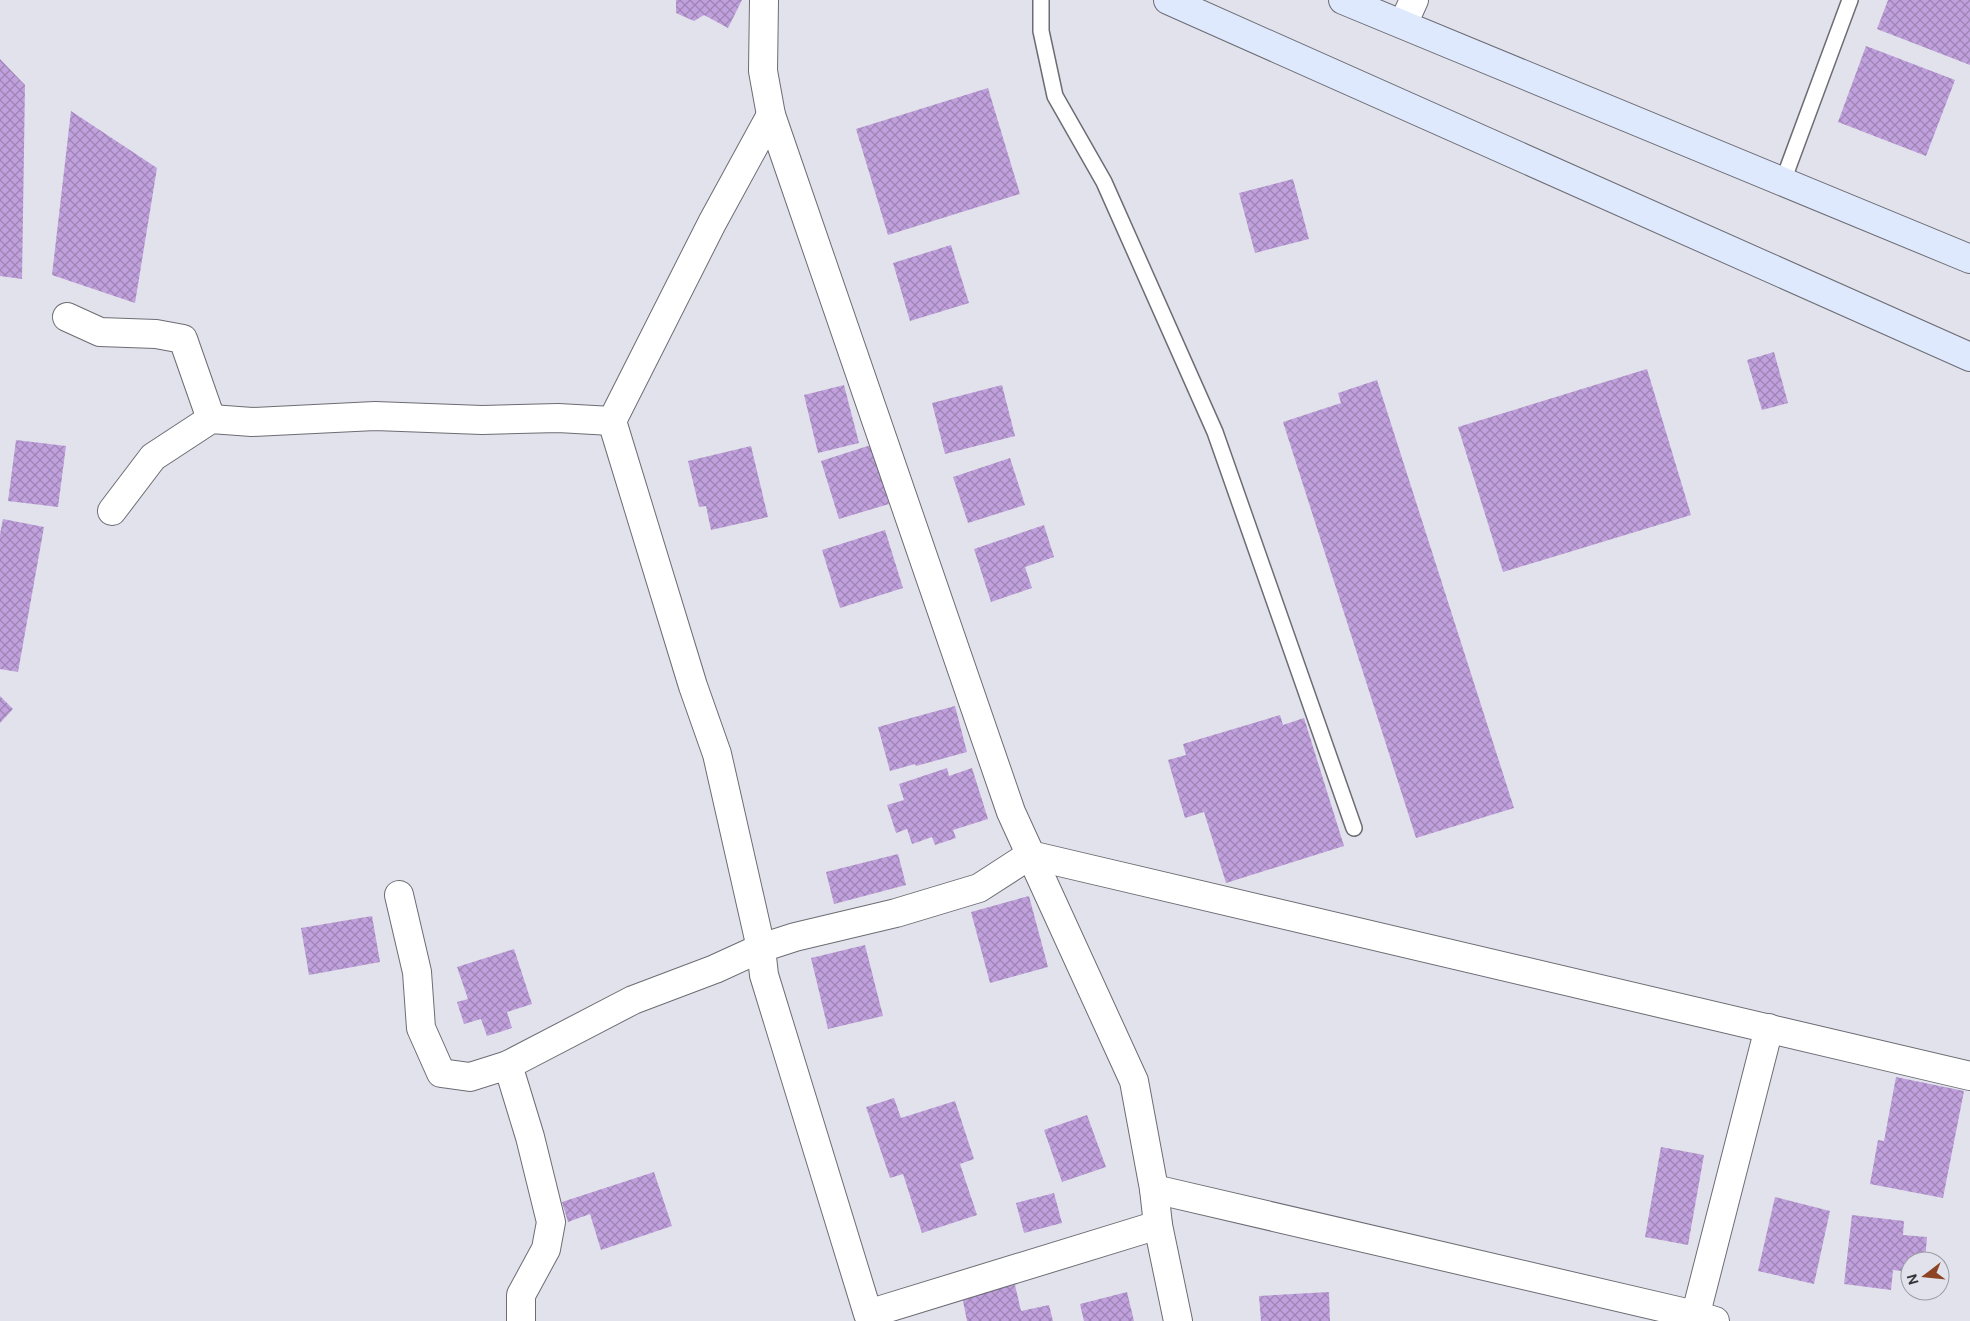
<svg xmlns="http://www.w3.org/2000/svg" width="1970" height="1321" font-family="'DM Sans',sans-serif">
	<defs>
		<pattern id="building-cross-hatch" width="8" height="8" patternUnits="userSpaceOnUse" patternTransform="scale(1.25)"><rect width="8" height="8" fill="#c1a1dd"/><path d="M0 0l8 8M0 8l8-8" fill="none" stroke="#9e84b4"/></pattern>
	</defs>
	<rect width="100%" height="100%" fill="#e1e2eb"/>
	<!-- building -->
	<g fill="url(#building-cross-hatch)">
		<path d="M676,0h66l-14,28 -24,-13 -10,6 -18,-8z"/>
		<path d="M1888,0h82v65l-93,-36z"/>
		<path d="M1866,46l89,34 -29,76 -88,-34z"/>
		<path d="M0,59l25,26 -3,194 -22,-3z"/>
		<path d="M988,88l32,106 -132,41 -32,-106z"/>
		<path d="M71,111l86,57 -22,135 -83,-28z"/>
		<path d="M1293,179l16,60 -54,14 -16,-60z"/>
		<path d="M951,245l18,58 -59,18 -17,-58z"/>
		<path d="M1774,352l14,51 -26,7 -15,-50z"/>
		<path d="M1647,369l44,146 -188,57 -45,-145z"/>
		<path d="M1377,380l137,428 -98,30 -133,-416 58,-19 -3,-10z"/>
		<path d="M844,385l15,58 -41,10 -14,-58z"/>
		<path d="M1002,385l13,51 -70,18 -13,-51z"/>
		<path d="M16,440l50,6 -8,61 -50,-6z"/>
		<path d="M871,445l18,59 -50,15 -18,-58z"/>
		<path d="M751,446l17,71 -57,13 -5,-24 -7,1 -11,-46z"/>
		<path d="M1010,458l15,47 -57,18 -15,-46z"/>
		<path d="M3,519l41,8 -26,145 -18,-3v-135z"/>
		<path d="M1044,525l10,32 -29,10 7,21 -41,14 -17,-53z"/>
		<path d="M885,530l18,58 -63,20 -18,-58z"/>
		<path d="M0,696l13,13 -13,14z"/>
		<path d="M955,706l12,46 -51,14 -1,-2 -25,7 -12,-44z"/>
		<path d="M1280,715l3,10 21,-7 40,128 -118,37 -22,-71 -19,6 -17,-58 18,-5 -3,-11z"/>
		<path d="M947,768l2,8 23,-8 16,51 -35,11 3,8 -21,7 -3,-8 -20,7 -5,-15 -11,4 -9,-28 17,-5 -5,-16z"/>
		<path d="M898,854l8,31 -72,19 -8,-32z"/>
		<path d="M1029,896l19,71 -58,16 -19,-71z"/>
		<path d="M372,916l8,46 -71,13 -8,-47z"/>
		<path d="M865,945l18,71 -55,13 -17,-71z"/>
		<path d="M514,949l18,55 -25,8 5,16 -25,8 -6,-17 -17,5 -7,-22 11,-3 -11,-32z"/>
		<path d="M1896,1077l68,14 -21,107 -73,-14 8,-44 6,1z"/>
		<path d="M894,1098l7,20 54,-17 19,58 -14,5 17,51 -55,18 -19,-59 -13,4 -24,-71z"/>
		<path d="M1087,1115l19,52 -44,15 -18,-52z"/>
		<path d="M1661,1147l43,8 -16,90 -43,-8z"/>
		<path d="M654,1172l18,54 -71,24 -11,-36 -22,8 -6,-20z"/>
		<path d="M1054,1193l8,30 -38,10 -8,-30z"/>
		<path d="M1775,1197l55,14 -16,73 -56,-13z"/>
		<path d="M1852,1215l52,6 -1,14 24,2 -2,24h-15v11l-17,-2 -2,20 -47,-6z"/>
		<path d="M1015,1285l6,26 28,-6 4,16h-86l-5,-25z"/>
		<path d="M1127,1292l7,29h-50l-4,-17z"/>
		<path d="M1329,1292l1,29h-69l-2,-25z"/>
	</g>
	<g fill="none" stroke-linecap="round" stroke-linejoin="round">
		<!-- service casing -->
		<g stroke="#6c6c74" stroke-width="18">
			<g id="service">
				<path d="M1041,0v31l14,65 49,86 111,250 139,396"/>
				<path d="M1783,181l67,-181"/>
			</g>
		</g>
		<!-- minor casing -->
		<g stroke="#6c6c74" stroke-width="30">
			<g id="minor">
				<path d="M764,0l-1,71 8,44 240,697 123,269 20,108 4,36 20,96"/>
				<path d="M1403,24l11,-24"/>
				<path d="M771,115l-59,108 -100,198 81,265 24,68 44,194 3,27 104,339 290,-89"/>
				<path d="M67,317l33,15 56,2 27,5 28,80"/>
				<path d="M112,511l41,-54 58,-38 41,3 123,-6 107,4 76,-2 54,3"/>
				<path d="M399,895l18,77 4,56 20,45 29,4 38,-12 22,72 21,85 -5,27 -25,46v26"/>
				<path d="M508,1065l125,-65 82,-31 46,-21 34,-11 101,-24 83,-25 51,-33 940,221"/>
				<path d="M1154,1189l541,126 20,6"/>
				<path d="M1694,1321l75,-293"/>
			</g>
		</g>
		<!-- secondary casing -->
		<g stroke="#6c6c74" stroke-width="30">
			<g id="secondary">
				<path d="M1168,0l802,357"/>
				<path d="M1343,0l627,259"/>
			</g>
		</g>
		<!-- service -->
		<use href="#service" stroke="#fff" stroke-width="15"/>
		<!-- minor -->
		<use href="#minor" stroke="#fff" stroke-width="28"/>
		<!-- secondary -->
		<use href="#secondary" stroke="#dfe9fd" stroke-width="28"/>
	</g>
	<!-- north arrow -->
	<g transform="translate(1925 1276) rotate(254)"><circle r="24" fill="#e1e2eb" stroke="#9c9da4"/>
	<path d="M0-4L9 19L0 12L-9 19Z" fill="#8c4424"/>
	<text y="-8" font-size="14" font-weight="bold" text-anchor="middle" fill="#353539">N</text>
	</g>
</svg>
